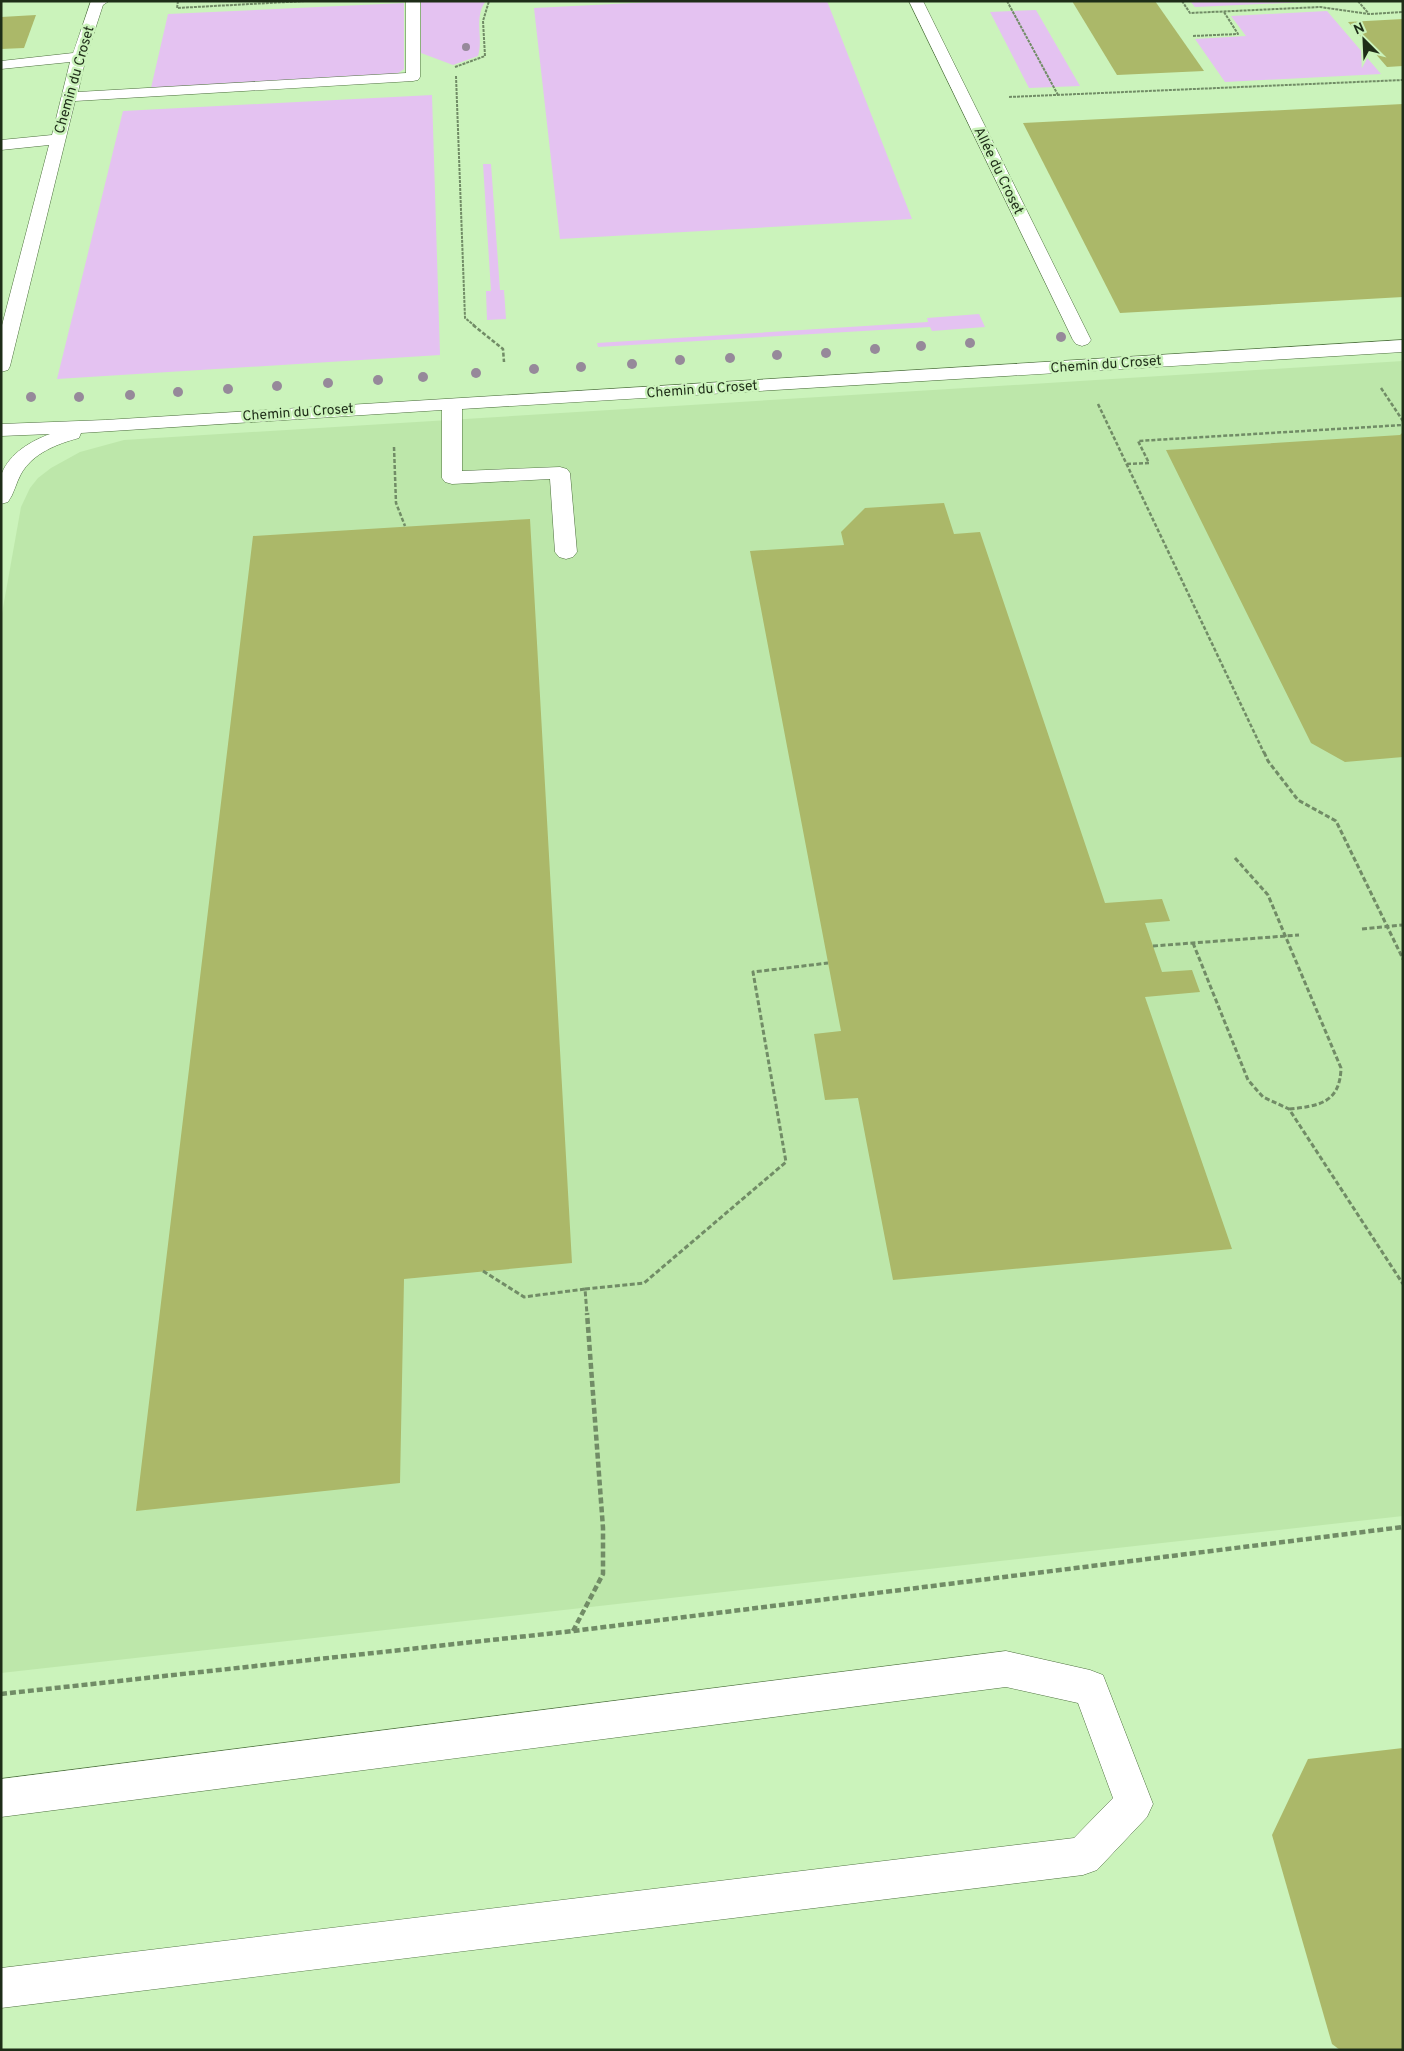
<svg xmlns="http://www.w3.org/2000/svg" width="1404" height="2051" font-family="Overpass,sans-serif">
	<rect width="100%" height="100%" fill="#cbf3bb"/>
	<!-- built -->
	<path fill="#bde7aa" d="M1403,361v1155l-1402,157v-1054l20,-112 9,-19 8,-10 13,-10 29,-16 44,-12z"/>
	<!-- green -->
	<g fill="#e4c2f1">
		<path d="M421,1h65c-13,16 -2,38 -8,55l-25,9 -32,-12z"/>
		<path d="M673,1h154l85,218 -352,20 -26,-231z"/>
		<path d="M1190,1h116l1,1 -112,5z"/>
		<path d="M404,3v66l-7,5 -246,14 17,-74z"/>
		<path d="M1036,10l44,76 -51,2 -39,-76z"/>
		<path d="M1327,11l54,63 -156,8 -30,-43 51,-3 -15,-20z"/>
		<path d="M432,95l8,260 -383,24 66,-268z"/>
		<path d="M483,164h8l9,126h4l2,29 -19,1 -1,-29h5z"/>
		<path d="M979,314l6,13 -53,4 -2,-4 -332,20 -1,-4 331,-21 -1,-4z"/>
	</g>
	<!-- building -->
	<g fill="#abb869">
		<path d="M1072,1h83l49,70 -87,4z"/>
		<path d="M36,15l-12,33 -23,1v-32z"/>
		<path d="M1403,19v47l-16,1 -39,-45z"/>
		<path d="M1403,104v193l-283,16 -97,-190z"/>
		<path d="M1403,432v325l-58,5 -34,-19 -145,-293 234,-15z"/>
		<path d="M944,503l10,31 26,-2 125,371 57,-4 8,22 -25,2 17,49 30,-2 8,22 -55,5 87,252 -339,31 -35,-182 -33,2 -11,-66 27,-3 -91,-480 94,-6 -3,-13 24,-24z"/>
		<path d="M530,519l42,744 -168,16 -4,204 -264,28 117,-975z"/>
		<path d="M1403,1748v302h-63l-8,-6 -60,-209 36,-76z"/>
	</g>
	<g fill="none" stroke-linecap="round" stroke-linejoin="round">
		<!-- minor casing -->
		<g stroke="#4e703f" stroke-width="1">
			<g id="minor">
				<path d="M91,1h18l-6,4 -17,52 -8,35 328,-19v-72h14v76l-2,3 -5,1 -338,20 -65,265 -2,4 -7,2v-43l48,-184 -48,5v-10l51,-5 18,-73 -69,7v-8l72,-8z"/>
				<path d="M909,1h14l168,339 -3,4 -6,2 -6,-2 -3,-4z"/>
				<path d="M1403,340v12l-941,57v62l98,-4 7,2 3,4 7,79 -4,5 -7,2 -7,-2 -4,-5 -5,-73 -98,5 -7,-2 -3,-4v-68l-361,23 -2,5c-22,6 -46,15 -58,36 -5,9 -7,20 -13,28l-7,2c0,-9 -1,-23 1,-31 8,-20 29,-32 48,-39l-49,2v-12l104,-4z"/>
				<path d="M1006,1651l84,19 13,5 50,129 -6,13 -50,53 -14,5 -1082,133v-40l1073,-130 39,-40 -35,-95 -72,-16 -1005,130v-38z"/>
			</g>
		</g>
		<!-- path-far3 -->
		<g stroke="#718c66" stroke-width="2" stroke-dasharray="3 1" stroke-linecap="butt">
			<path d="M178,1l-1,7 129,-7"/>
			<path d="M1007,1l51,94"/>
			<path d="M1182,1l8,12 130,-6 49,7 34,-2"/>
			<path d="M1358,1l11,13"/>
			<path d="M1193,36l45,-2 -14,-22"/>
			<path d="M455,67l30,-11 -2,-35 6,-20"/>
			<path d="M456,76l9,242 10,8"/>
			<path d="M1009,97l394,-17"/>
		</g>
		<!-- path-far2 -->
		<g stroke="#718c66" stroke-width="2.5" stroke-dasharray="4 2" stroke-linecap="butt">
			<path d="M473,325l30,24 1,13"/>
			<path d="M1381,388l22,33"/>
			<path d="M1098,404l166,349"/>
			<path d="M394,447l2,56 9,23"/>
			<path d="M1127,464l22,-1 -11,-22 265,-16"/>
		</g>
		<!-- path-far1 -->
		<g stroke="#718c66" stroke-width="3" stroke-dasharray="5 2.5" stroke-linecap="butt">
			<path d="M1264,752l4,9 30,39 38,21 67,138"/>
			<path d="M1235,858l33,37 73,173c-1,35 -22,38 -52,41"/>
			<path d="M1362,929l41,-4"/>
			<path d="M1193,943l55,137 15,17 26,12 114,175"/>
			<path d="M1153,946l146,-11"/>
			<path d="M483,1271l41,26 61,-8 2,25"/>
			<path d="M585,1289l59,-6 142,-121 -33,-190 75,-9"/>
		</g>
		<!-- path -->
		<g stroke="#718c66" stroke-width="4.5" stroke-dasharray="6 3" stroke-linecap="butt">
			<path d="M573,1631l30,-57v-46l-16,-215"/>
			<path d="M1,1694l572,-63 830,-104"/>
		</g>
		<!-- minor -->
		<use href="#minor" fill="#fff" fill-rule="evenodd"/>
	</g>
	<!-- trees -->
	<g fill="#96899a">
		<circle cx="466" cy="47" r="4"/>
		<circle cx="1061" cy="337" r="5"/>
		<circle cx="970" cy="343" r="5"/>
		<circle cx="921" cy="346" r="5"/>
		<circle cx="875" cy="349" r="5"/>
		<circle cx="826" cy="353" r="5"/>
		<circle cx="777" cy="355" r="5"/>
		<circle cx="730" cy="358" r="5"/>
		<circle cx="680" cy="360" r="5"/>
		<circle cx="632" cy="364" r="5"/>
		<circle cx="581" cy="367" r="5"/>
		<circle cx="534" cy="369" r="5"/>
		<circle cx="476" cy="373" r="5"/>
		<circle cx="423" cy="377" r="5"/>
		<circle cx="378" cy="380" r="5"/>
		<circle cx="328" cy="383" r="5"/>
		<circle cx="277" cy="386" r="5"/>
		<circle cx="228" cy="389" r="5"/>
		<circle cx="178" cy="392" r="5"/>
		<circle cx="130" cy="395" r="5"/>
		<circle cx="31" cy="397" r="5"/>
		<circle cx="79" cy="397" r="5"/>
	</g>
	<g text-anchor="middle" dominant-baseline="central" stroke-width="5" stroke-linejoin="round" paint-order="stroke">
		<!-- far-street labels -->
		<g font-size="14" fill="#1e2d18" stroke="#cbf3bb">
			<text transform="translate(75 80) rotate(-74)">Chemin du Croset</text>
			<text transform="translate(998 171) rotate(64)">Allée du Croset</text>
			<text transform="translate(1106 365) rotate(-4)">Chemin du Croset</text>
			<text transform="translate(702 390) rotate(-4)">Chemin du Croset</text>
			<text transform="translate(298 413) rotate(-4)">Chemin du Croset</text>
		</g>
	</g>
	<!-- border -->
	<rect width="1404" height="2051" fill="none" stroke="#1e2d18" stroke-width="5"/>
	<!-- north arrow -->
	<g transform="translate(1364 40) rotate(336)" stroke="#cbf3bb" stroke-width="4" paint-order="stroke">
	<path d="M0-4L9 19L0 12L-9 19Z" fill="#1e2d18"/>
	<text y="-8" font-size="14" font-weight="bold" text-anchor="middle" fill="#1e2d18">N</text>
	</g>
</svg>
